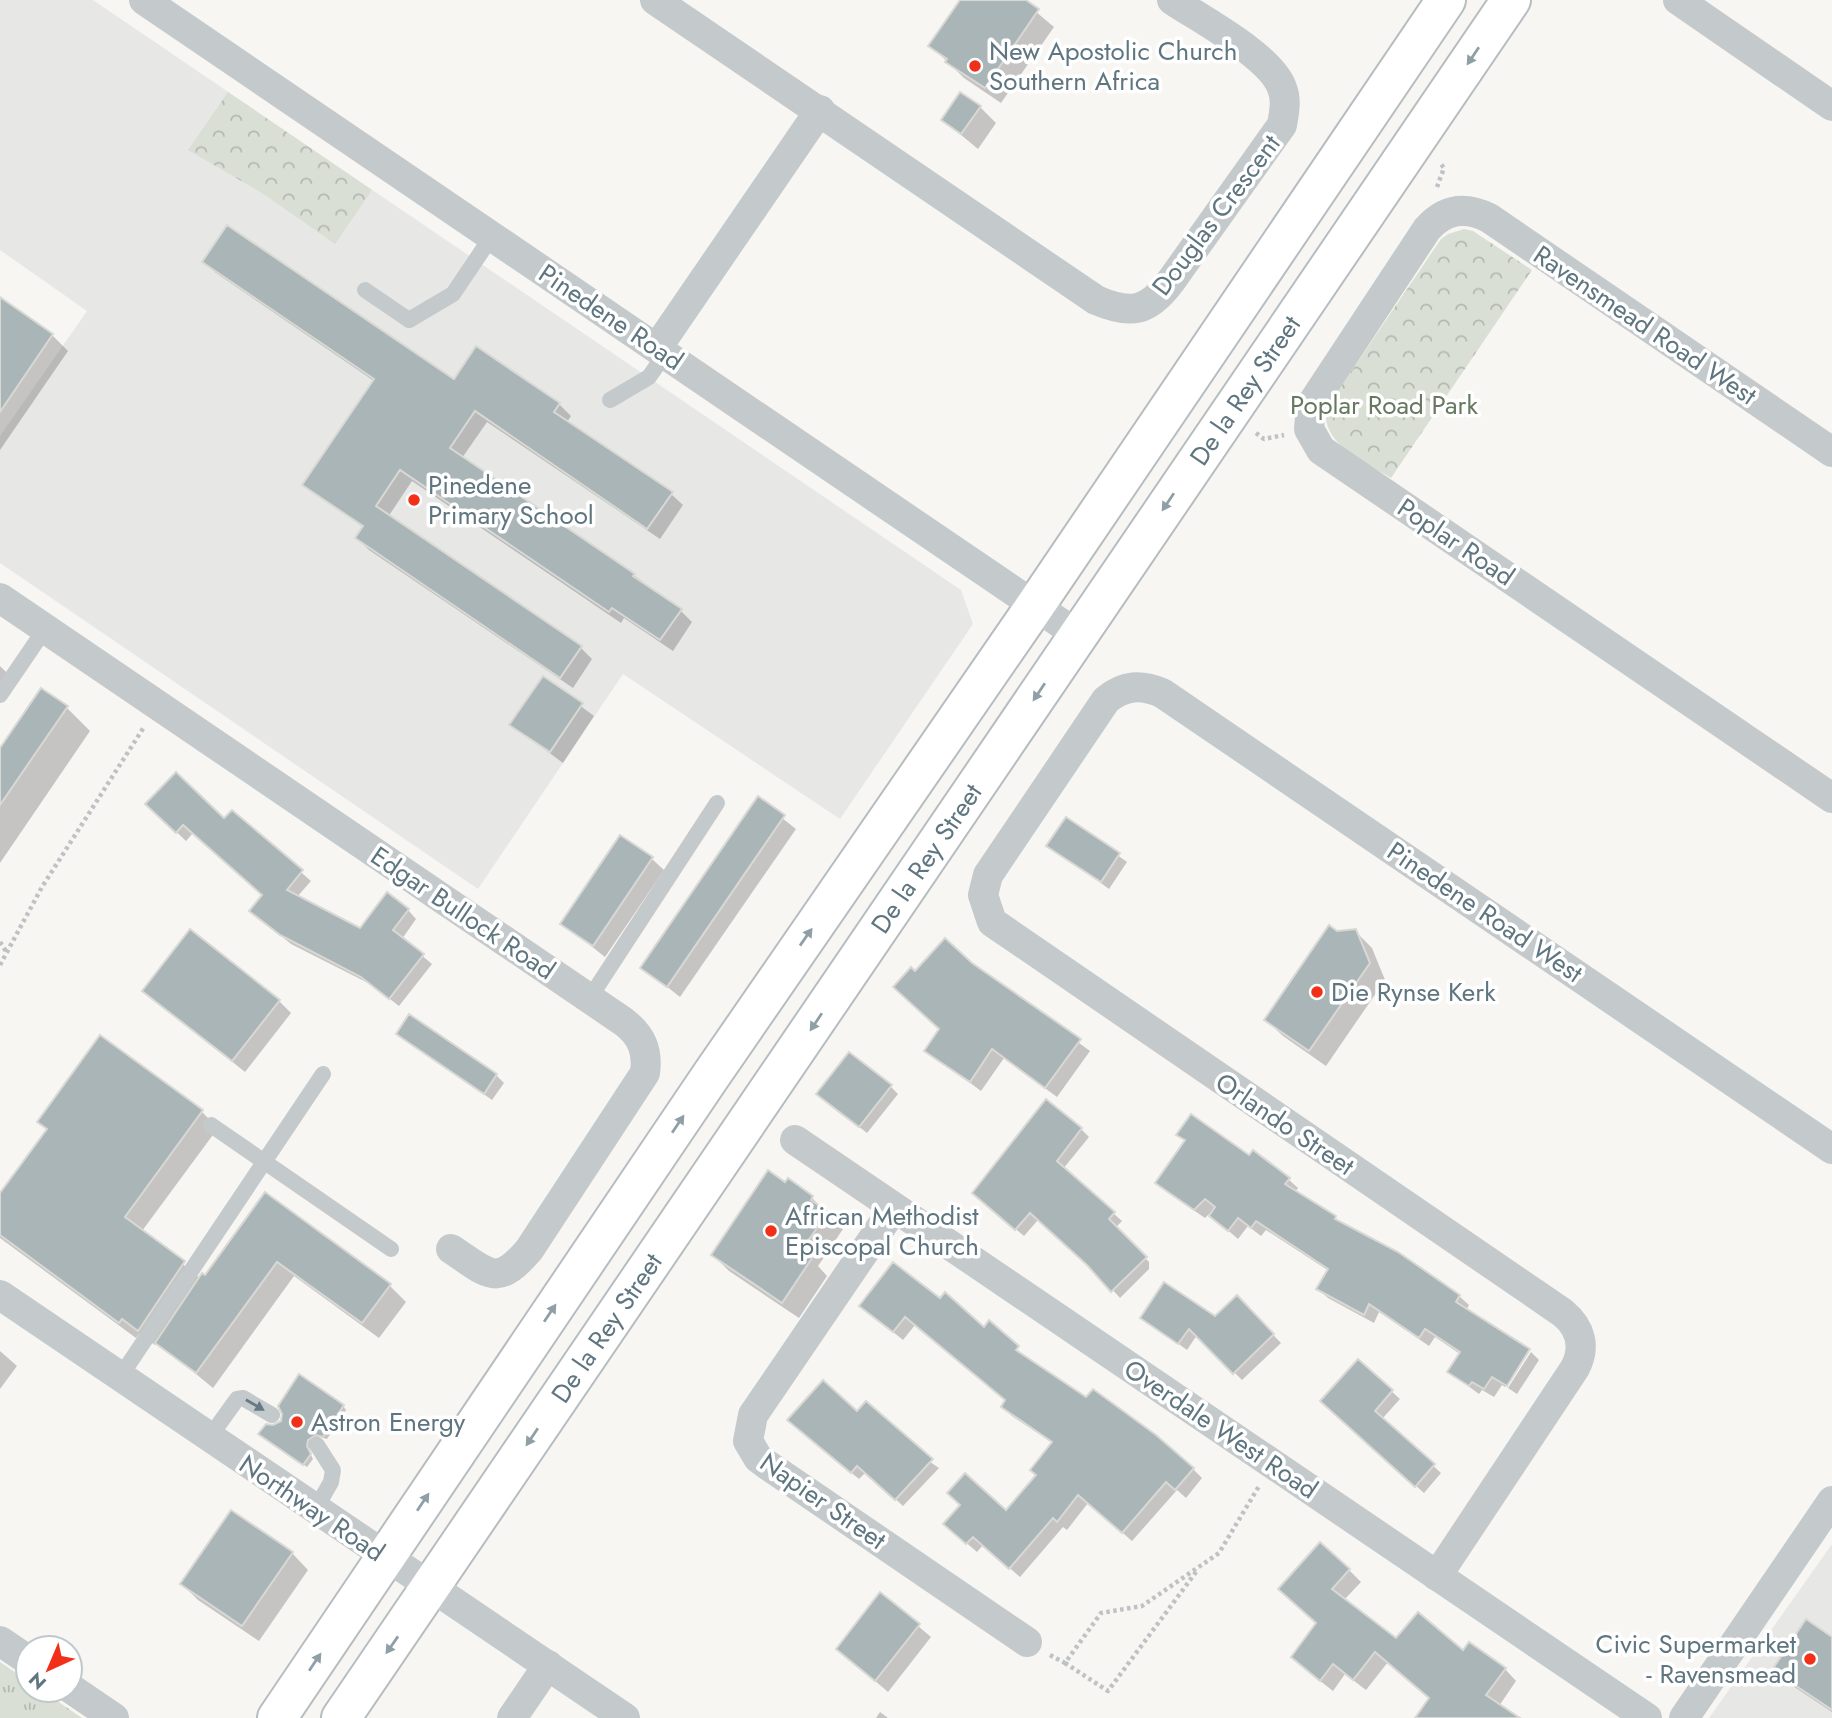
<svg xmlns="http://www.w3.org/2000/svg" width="1832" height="1718" font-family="Jost,sans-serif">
	<defs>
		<pattern id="grass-tufts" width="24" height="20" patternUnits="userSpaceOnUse" patternTransform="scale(1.75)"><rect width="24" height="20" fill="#d9dfd4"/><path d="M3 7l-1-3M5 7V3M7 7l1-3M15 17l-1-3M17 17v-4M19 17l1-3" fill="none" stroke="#b3b9b1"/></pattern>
		<pattern id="park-crowns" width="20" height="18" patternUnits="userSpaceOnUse" patternTransform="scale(1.75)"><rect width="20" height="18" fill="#d9dfd4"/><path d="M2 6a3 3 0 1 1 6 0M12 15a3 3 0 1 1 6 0" fill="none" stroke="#b3b9b1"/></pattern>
	</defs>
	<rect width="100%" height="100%" fill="#f7f6f3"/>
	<!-- built -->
	<g fill="#e7e8e6">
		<path d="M0,0h93l868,590 12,34 -133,195 -217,-145 -145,215 -478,-326v-127l87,-125 -87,-61z"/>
		<path d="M1832,1544v174h-123z"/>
	</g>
	<!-- grass -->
	<path fill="url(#grass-tufts)" d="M0,1662l28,19v9h13l41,28h-82z"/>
	<!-- park -->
	<g fill="url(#park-crowns)">
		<path d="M228,92l144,98 -37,54 -73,-51 -74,-43z"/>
		<path d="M1464,229l9,2 59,39 -141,208c-25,-16 -73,-35 -64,-71l114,-168 7,-5z"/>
	</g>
	<!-- shadow -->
	<g fill="#0003">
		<path d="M962,0h60l32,27 -53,76 -37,-25 -33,-32z"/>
		<path d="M960,94l20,13 16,16 -18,26 -35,-29z"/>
		<path d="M204,262l250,120 23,-33 82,55 12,12 -4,6 104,72 12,11 -23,34 -173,-117 -25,36 172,117 47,36 11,11 -19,29 -49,-33 -3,5 -209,-142 -24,36 192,130 12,12 -19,29 -204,-138 -12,-12 7,-10 -59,-44 69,-103 -158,-108z"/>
		<path d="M0,299l52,36 16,16 -68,99z"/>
		<path d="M0,666l14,14 -14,20z"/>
		<path d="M543,678l51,38 -31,47 -51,-38z"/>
		<path d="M66,707l24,24 -90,132v-112z"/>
		<path d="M758,799l38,30 -116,168 -38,-30z"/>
		<path d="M147,804l78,17 7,-9 79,69 -14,16 64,33 47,-20 8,9 -14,20 30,25 -33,42 -27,-21 -81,-41 -30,-25 3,-24 -71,-62 -7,8z"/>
		<path d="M1067,819l60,43 -18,27 -60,-44z"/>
		<path d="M652,859l12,11 -59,87 -43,-34z"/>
		<path d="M1355,931l17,17 13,32 -59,86 -43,-30 -17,-16 70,-87z"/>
		<path d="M971,964l119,87 -33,46 -53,-39 -23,33 -55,-41 15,-21 -26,-56z"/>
		<path d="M144,991l135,10 12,12 -46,59z"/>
		<path d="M398,1033l98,42 8,8 -12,17z"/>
		<path d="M101,1038l101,74 16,16 -76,103 59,48 4,-1 61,-83 124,91 16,16 -27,36 -85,-62 -81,112 -56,-46 -2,3 -16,-11 -3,4 -136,-100v-42l48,-65 -9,-9z"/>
		<path d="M891,1087l7,7 -31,39 -41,-32z"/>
		<path d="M1081,1129l8,8 -26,32 59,52 -7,7 34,34v7l-29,29 -27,-30 -55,-48 -14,16 -42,-36z"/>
		<path d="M1179,1135l71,22 38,22 10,9 -3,4 47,32 117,72 10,9 -3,5 62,40 -23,37 -3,-2 -8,12 -12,-7 -3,4 -30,-22 11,-18 -25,-17 -6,9 -50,-34 -5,11 -46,-25 -10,-9 11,-18 -63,-41 -5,6 -13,-10 -10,13 -29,-25 -4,4 -38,-26 -9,-9 28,-41z"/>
		<path d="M788,1181l24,17 31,31 -25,37 9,10 -28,42 -70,-47 -16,-16z"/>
		<path d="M1237,1298l44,45 -39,37 -45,-45 -10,15 -44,-32h72z"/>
		<path d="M940,1300l44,29 5,-6 37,36 167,110 9,9 -16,20 -9,-8 -45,51 -44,-38 -21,27 -4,-3 -43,50 -37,-32 -6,7 -22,-19 7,-28 44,7 32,-37 15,-32 -41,-27 -9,-10 4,-5 -92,-76 -12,15 -42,-34z"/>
		<path d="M0,1351l17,15 -17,23z"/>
		<path d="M1531,1352l8,8 -22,34 -9,-6z"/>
		<path d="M1358,1361l42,38 -18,20 59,54 -17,20 -94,-84z"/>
		<path d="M343,1406l3,4 -19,29 -7,-2 -9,6 -2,8 4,8 -6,8 -43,-30 9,-10z"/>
		<path d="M858,1413l81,55 -36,38 -37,-34 -7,7 -62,-51z"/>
		<path d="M292,1553l16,17 -49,71 -61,-41 -16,-16z"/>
		<path d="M1349,1570l12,12 -17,18 52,41 67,12 42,16 11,12 -17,25 18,12h-99l13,-19 -43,-37 -22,28 -21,-16 -12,17 -28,-22 -12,-12 25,-33 -26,-23z"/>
		<path d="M881,1595l50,42 -43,55 -50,-43z"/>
		<path d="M1832,1639v78v-5l-45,-30 -12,-12z"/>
		<path d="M880,1712l8,6h-12z"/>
	</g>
	<!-- building -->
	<g fill="#aab5b8" stroke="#d8d8d5" stroke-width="2">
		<path d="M960,0h66l13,9 -54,79 -40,-26 2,-3 -19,-13z"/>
		<path d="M960,92l21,14 -20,28 -20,-14z"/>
		<path d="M227,225l227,154 22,-33 84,57 -6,9 119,80 -26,37 -172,-118 -25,37 185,126 -2,2 49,33 -22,31 -48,-32 -3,4 -209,-142 -24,36 206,140 -22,32 -205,-140 8,-12 -61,-41 72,-106 -172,-117z"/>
		<path d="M0,297l53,37 -53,78z"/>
		<path d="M543,676l40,27 -33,49 -41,-27z"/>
		<path d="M41,688l27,18 -68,99v-57z"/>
		<path d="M176,772l48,46 8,-8 71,60 -16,20 73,38 27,-36 22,17 -16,21 31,24 -35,45 -28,-22 -81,-42 -31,-24 13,-16 -79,-70 -7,8 -31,-29z"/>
		<path d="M758,796l27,19 -118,172 -27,-19z"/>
		<path d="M1066,817l54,36 -19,29 -55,-36z"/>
		<path d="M620,835l33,22 -60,89 -33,-22z"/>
		<path d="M1329,925l8,6 19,-2 14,34 -61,88 -45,-31z"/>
		<path d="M190,929l90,71 -48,61 -90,-70z"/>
		<path d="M945,938l27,25 109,76 -36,49 -53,-39 -22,33 -46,-31 15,-22 -46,-42 18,-20 4,4z"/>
		<path d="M409,1014l88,60 -13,20 -88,-60z"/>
		<path d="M100,1035l103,75 -78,107 60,44 -47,70 -16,-12 -3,4 -119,-88v-42l47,-64 -10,-7z"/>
		<path d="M849,1052l43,33 -33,42 -43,-33z"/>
		<path d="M1046,1099l36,29 -25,33 58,51 -6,7 38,38 -36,35 -24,-27 -57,-52 -15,17 -43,-37z"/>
		<path d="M1191,1114l58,41 4,-5 37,28 -5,6 51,32 -1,3 63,33 62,43 -4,7 74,47 -23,37 -15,-9 -8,12 -12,-7 -3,4 -22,-14 13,-20 -35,-23 -6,9 -50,-34 -5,11 -48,-26 12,-20 -72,-48 -5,7 -13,-10 -10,13 -19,-15 6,-9 -10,-8 -11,11 -39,-27 30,-43 -9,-5z"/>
		<path d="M768,1170l17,12 3,-4 25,18 -2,4 17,12 -27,39 11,7 -30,45 -71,-48z"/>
		<path d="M265,1192l126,92 -29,39 -85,-61 -81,111 -41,-30 47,-70 3,2z"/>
		<path d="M893,1262l47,36 5,-6 39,35 5,-7 30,26 -3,4 70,47 7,-8 63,46 38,33 -19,22 -9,-8 -44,51 -44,-38 -21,27 -4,-4 -44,51 -36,-32 -7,7 -23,-20 17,-19 -13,-12 18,-20 41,37 30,-35 -6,-5 22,-28 -51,-35 4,-7 -100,-83 -12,15 -34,-26z"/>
		<path d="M1164,1282l51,34 22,-21 37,39 -41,40 -44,-45 -11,15 -38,-26z"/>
		<path d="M1358,1359l35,31 -18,21 60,53 -20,23 -95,-86z"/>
		<path d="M299,1374l45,31 -21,32 -7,-2 -8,5 -1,6 4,8 -8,11 -45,-31 8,-10 7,1 8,-4 1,-7 -4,-8z"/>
		<path d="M823,1380l34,31 9,-10 67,58 -38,41 -38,-34 -6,7 -64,-53z"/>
		<path d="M231,1510l62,42 -51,74 -62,-42z"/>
		<path d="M1320,1542l30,27 -18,20 64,49 22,-26 45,38 6,-8 37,26 -20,27 34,23h-105l14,-20 -54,-46 -22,28 -20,-16 -13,17 -29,-24 25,-34 -38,-34z"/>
		<path d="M880,1592l40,32 -45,57 -39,-32z"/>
		<path d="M1806,1619l26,18v73l-60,-40z"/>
	</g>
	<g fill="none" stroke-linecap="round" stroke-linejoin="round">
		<!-- secondary casing -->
		<g stroke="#b6bdc0" stroke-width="42">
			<g id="secondary">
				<path d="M277,1718l433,-641 325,-471 411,-606"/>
				<path id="s1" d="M341,1718l1170,-1718"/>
			</g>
		</g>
		<!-- path -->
		<g stroke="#bfc2c4" stroke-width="4.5" stroke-dasharray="3.5 3.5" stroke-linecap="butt">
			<path d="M1437,187l7,-19 -4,-5"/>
			<path d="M1256,433l8,6 20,-4"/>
			<path d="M0,942l7,11"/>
			<path d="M0,965l42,-78 102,-160"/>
			<path d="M1050,1655l15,8 36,-50 41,-7 77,-53 40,-67"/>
			<path d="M1065,1663l43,28 88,-119"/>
		</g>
		<!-- lane -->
		<g stroke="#c4c9cb" stroke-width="16">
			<path d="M365,290l44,30 44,-26 39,-58"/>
			<path d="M610,400l39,-23 16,-23"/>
			<path d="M0,695l45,-66"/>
			<path d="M589,999l128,-196"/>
			<path d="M211,1125l180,124"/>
			<path d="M120,1377l203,-303"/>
			<path d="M209,1438l28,-39 6,-1 29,17"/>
			<path d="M315,1510l16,-28 2,-12 -16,-25"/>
		</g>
		<!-- street -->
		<g stroke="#c4c9cb" stroke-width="30">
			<path d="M144,0l934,635"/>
			<path d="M655,0l441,300c35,15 52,12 75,-19l111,-156c2,-12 5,-25 0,-37 -11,-32 -82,-69 -110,-88"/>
			<path d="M1678,0l154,106"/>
			<path d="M657,348l163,-238"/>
			<path d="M1832,452l-343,-234c-24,-12 -44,-9 -62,11l-116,176 -2,24 12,21 511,348"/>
			<path d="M0,598l624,424c18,14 24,29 21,51l-116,177c-33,38 -40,24 -78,-1"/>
			<path d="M795,1140l852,578"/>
			<path d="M894,1208l-141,207 -5,26 10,17 8,6 261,178"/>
			<path d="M0,1295l625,423"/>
			<path d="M1437,1576l138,-208c11,-21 6,-40 -12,-55l-571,-391 -9,-27 5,-20 118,-175c18,-15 35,-16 56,-7l670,456"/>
			<path d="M0,1641l28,19"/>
			<path d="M70,1688l44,30"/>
			<path d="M512,1718l36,-53"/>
			<path d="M1684,1718l148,-217"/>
		</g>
		<!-- secondary -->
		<use href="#secondary" stroke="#fff" stroke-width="38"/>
	</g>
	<!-- one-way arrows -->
	<defs><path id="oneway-solid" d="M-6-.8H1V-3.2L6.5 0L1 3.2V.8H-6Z" transform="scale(1.75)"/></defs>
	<g fill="#8f9fa6">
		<use href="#oneway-solid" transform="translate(1473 56) rotate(124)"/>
		<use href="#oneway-solid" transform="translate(1168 502) rotate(124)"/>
		<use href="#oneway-solid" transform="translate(1039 692) rotate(124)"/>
		<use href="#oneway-solid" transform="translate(806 937) rotate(-55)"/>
		<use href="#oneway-solid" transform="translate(816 1022) rotate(124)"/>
		<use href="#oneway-solid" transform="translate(678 1124) rotate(-56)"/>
		<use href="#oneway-solid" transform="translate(550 1313) rotate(-56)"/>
		<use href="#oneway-solid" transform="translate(532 1437) rotate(124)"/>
		<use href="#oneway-solid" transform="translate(423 1502) rotate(-56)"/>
		<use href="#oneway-solid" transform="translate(392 1645) rotate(125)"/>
		<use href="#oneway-solid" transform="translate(315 1662) rotate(-56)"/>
	</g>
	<use fill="#647a84" href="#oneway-solid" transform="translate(255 1405) rotate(30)"/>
	<!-- markers -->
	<g fill="#f03019" stroke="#fff" stroke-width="2.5">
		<circle cx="975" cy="66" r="7"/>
		<circle cx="414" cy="500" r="7"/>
		<circle cx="1317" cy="992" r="7"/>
		<circle cx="771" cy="1231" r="7"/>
		<circle cx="297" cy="1422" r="7"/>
		<circle cx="1810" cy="1659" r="7"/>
	</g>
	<g text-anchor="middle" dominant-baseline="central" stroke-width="7" stroke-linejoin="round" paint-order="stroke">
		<!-- poi labels -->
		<g font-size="26" fill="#5f7680" stroke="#fff" text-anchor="start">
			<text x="989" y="51">New Apostolic Church<tspan x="989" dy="30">Southern Africa</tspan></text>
			<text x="428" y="485">Pinedene<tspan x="428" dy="30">Primary School</tspan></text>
			<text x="1331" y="992">Die Rynse Kerk</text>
			<text x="785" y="1216">African Methodist<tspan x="785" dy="30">Episcopal Church</tspan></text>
			<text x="311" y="1422">Astron Energy</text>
			<text x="1796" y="1644" text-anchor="end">Civic Supermarket<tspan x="1796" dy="30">- Ravensmead</tspan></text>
		</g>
		<!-- street labels -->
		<g font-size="26" fill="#5f7680" stroke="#fff">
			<text transform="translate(1216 215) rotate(-53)">Douglas Crescent</text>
			<text transform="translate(611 317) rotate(34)">Pinedene Road</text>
			<text transform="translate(1645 325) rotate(34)">Ravensmead Road West</text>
			<text stroke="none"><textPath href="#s1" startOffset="1606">De la Rey Street</textPath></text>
			<text transform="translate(1456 542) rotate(34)">Poplar Road</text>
			<text stroke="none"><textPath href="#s1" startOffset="1040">De la Rey Street</textPath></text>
			<text transform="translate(1485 912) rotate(34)">Pinedene Road West</text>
			<text transform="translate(463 913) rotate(34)">Edgar Bullock Road</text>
			<text transform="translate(1285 1124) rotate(34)">Orlando Street</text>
			<text stroke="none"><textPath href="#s1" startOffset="472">De la Rey Street</textPath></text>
			<text transform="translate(1221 1429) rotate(34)">Overdale West Road</text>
			<text transform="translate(823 1501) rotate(35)">Napier Street</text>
			<text transform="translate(312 1508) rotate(34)">Northway Road</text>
		</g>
		<!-- park labels -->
		<g font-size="26" fill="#66785f" stroke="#fff">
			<text x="1384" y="405">Poplar Road Park</text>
		</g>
	</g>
	<!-- north arrow -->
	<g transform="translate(49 1669) rotate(224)"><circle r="33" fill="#ffffff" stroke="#bfc8cc" stroke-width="2"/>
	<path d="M0-5L12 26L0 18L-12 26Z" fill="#f03019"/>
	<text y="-10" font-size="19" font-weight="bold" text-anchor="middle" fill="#5f7680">N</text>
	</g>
</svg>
